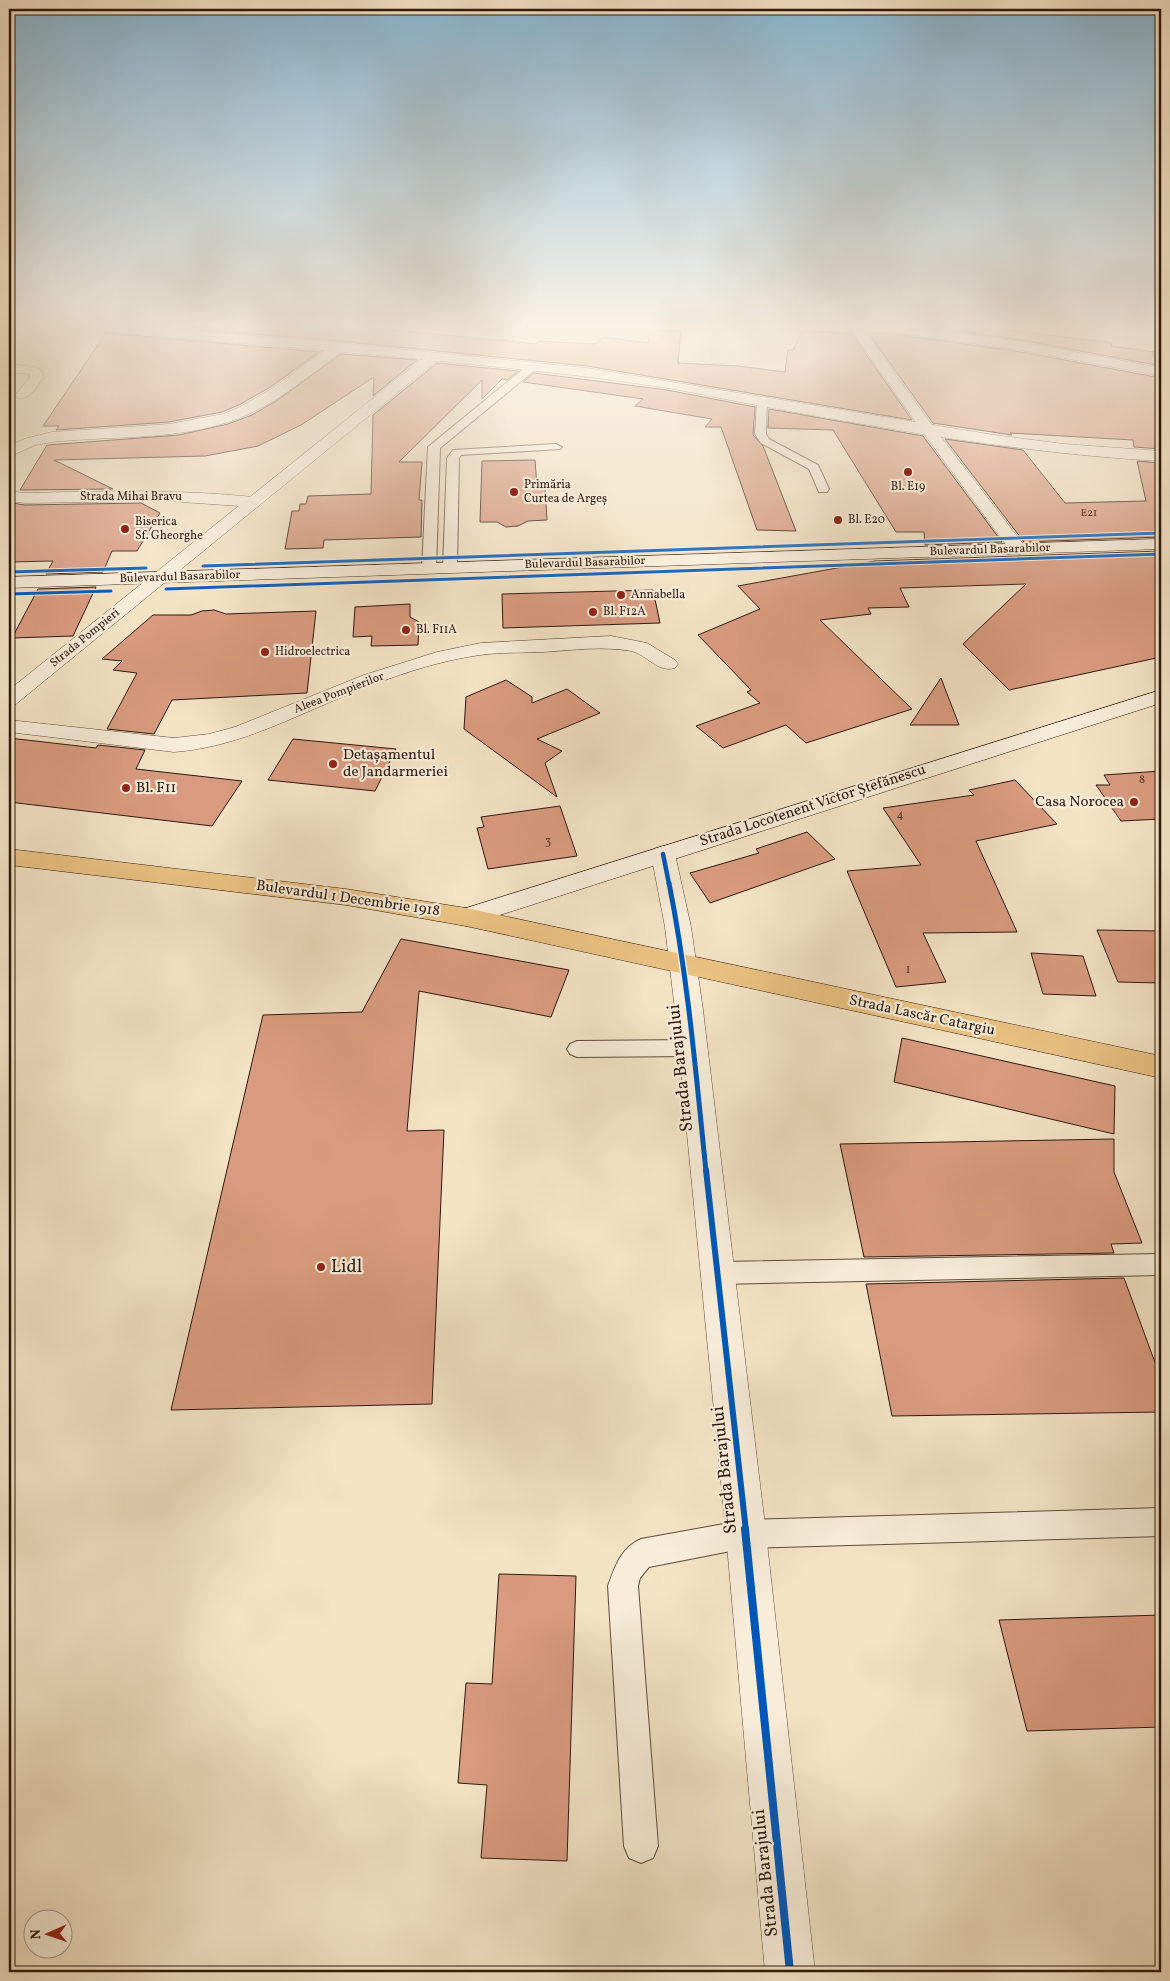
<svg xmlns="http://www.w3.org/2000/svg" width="1170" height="1981" font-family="Vollkorn,serif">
	<rect width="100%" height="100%" fill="#f3e3c5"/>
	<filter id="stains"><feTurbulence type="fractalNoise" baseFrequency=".004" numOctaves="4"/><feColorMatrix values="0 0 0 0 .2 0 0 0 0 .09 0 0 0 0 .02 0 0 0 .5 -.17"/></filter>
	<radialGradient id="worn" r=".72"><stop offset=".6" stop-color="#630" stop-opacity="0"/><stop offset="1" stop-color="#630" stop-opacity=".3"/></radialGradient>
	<!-- building -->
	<g fill="#d99b80" stroke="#2e180f">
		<path d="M168,327h192l177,17 1,-3 57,3 8,-7 45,6 2,-13 31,1 -3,32 60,3 47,6 3,-22h5l9,-19 49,2 61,87 -325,-54 -249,-25z"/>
		<path d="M926,327h62l124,16 -1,3 43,6 -2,3 9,2v9l-140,-26z"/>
		<path d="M106,333l213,19 -47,34 -33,19 -17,7 -53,10 -113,8 3,-4h-16z"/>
		<path d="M868,333h18l135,19 140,26v71l-27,-2 -1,-7 -123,-7 2,2 -79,-12z"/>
		<path d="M341,354l76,6 -44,36 1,-19 -73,48 -43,21 -53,10 -151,4 59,29 -93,1 27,-45 132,-10 49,-11 24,-9 24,-14z"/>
		<path d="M437,363l81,8 -11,9 -5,-1 -20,20v-19l-83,82h23l-3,38h3l-1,37 -97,3 -1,8 -38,1 7,-38h7l1,-7h6l2,-8 63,-2 2,-79z"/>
		<path d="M534,373l133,17 88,17 -2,28 10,11 33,85 -39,-1 -36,-103h-16l7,-8 -77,-13 8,-7 -120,-17z"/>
		<path d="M769,409l154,27 79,106 -77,3 -1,-13h-28l-63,-102 -65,-2z"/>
		<path d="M945,439l78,11 42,53 81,-2 -9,-40 24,2v74l-137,5z"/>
		<path d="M535,460l2,26h8l2,34 -19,1 -10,5 -12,1 -9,-5h-17l2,-61z"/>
		<path d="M12,503l13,2 116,-2 19,10 -23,38h-25l-9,21 -57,2 7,-13 -44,1v-53z"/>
		<path d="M1161,551v106l-152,33 -46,-46 63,-60 -126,4 9,19 -41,1 3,6 -51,6 92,89 -106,34 -20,-18 -63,23 -27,-22 64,-23 -13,-11 4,-2 -53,-55 62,-26 -22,-23 137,-25z"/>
		<path d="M96,587l-23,49 -61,2 26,-49z"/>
		<path d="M653,590l7,33 -157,5 -1,-34z"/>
		<path d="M410,604v13l9,5 -1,23 -47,1 1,-10 -19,1 2,-30z"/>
		<path d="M214,610l12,4 90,-3 -9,82 -135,7 -18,34 -47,-5 30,-56 -24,-3 9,-9 -20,-2 51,-44h38l11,-4z"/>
		<path d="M941,678l18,47h-49z"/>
		<path d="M506,680l26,17v6l35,-14 33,24 -63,26 25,12 -17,12 12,34 -93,-68 2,-32z"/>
		<path d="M9,738l87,10 2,-3 47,5 -9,19 106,12 -30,45 -203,-24z"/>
		<path d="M293,739l103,10 -21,42 -107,-11z"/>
		<path d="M1161,771v48l-40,2 -25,-36h14l-6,-10z"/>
		<path d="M1015,780l42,44 -81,17 41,91 -94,1 23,49 -50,5 -49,-116 74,-6 -38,-57 91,-13 -5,-5z"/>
		<path d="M560,806l17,50 -89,13 -11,-41 7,-1 -3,-10z"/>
		<path d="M807,832l28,27 -125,44 -20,-30 69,-20 -3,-4z"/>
		<path d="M1097,930l64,1v52l-43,-1z"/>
		<path d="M401,939l168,31 -18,47 -132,-26 -12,140 37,-1 -12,274 -261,6 92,-395 99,-3z"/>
		<path d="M1031,953l52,3 13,40 -53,-2z"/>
		<path d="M902,1038l213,48 -1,48 -220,-52z"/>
		<path d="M1114,1139v33l28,71 -31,1 3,9 -250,4 -24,-113z"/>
		<path d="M1124,1278l37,101v33l-269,4 -26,-132z"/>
		<path d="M499,1574l77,2 -9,285 -86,-3 6,-73 -29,-2 8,-100 26,1z"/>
		<path d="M1161,1615v112l-134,4 -28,-111z"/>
	</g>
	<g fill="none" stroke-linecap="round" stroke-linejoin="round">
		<!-- service casing -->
		<g stroke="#5f4b3c" stroke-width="2">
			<g id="service">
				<path d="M532,364l5,3 -1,2 -96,79 -4,120 -2,3h-10l-2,-3 6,-121 100,-82z"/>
				<path d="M762,399l5,3 -1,32 3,5 49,26 11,24 -2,3h-8l-10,-23 -48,-26 -6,-9 2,-32z"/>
				<path d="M556,444l6,3 -2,2 -99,6 -2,3 -2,110 -2,3h-10l-2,-3 4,-110 6,-8z"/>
				<path d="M693,1040l7,3 3,5 -3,5 -7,3 -116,1 -7,-3 -3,-5 3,-5 7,-3z"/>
				<path d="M1161,1254v21l-443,9 -9,-3 -3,-8 3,-8 9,-3z"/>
				<path d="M1161,1508v28l-415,12 -97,19 -9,11 -2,8 20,260 -5,12 -12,5 -12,-5 -5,-12 -16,-260c7,-20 13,-38 33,-47l105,-19z"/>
			</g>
		</g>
		<!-- minor casing -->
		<g stroke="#5f4b3c" stroke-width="1">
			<g id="minor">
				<path d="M849,327h12l73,101 90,117 3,4 -3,4 -6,1 -6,-1 -88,-119z"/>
				<path d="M338,343l5,1 2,3 -2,3c-30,22 -58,47 -92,63 -61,29 -134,22 -199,29l-17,3 -26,12v-11l15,-7 28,-7 117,-8 54,-10 17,-7 33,-19 60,-44z"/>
				<path d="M9,364l26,3 7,4 2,6c-7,9 -14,24 -27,21l-2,-3 15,-18 -1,-3 -20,-2z"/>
				<path d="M9,491l16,2c76,-2 152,-4 228,4l6,1 2,4 -2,4 -6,1 -85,-6 -143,2 -16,-2z"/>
				<path d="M611,636l36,7 28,17 3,4 -3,4c-18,5 -27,-13 -44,-17 -28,-5 -58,-1 -87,1 -21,1 -43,0 -64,3 -57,8 -113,31 -166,54 -46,20 -89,39 -140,43l-165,-20v-12l165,18 35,-4 26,-7 129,-52 73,-23 44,-9z"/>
				<path d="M663,846l9,3 3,5 16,73 12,83 63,524 49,438h-50l-39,-438 -51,-524 -10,-83 -14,-73 3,-5z"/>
			</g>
		</g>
		<!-- tertiary casing -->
		<g stroke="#5f4b3c" stroke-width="1">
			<g id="tertiary">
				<path d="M98,327h49l191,16 249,25 407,67 70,9 97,7v10c-134,-7 -267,-31 -400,-55 -35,-6 -71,-15 -107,-20 -72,-11 -145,-18 -218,-25l-420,343 -7,2v-16l413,-331 -318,-28z"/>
				<path d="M878,327h33l110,15 140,26v8l-140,-26 -137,-19z"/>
			</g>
		</g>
		<!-- secondary casing -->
		<g stroke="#2e180f" stroke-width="1">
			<g id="secondary">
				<path d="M1161,539v10l-1152,39v-11z"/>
				<path d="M1161,690v13l-686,220 -9,3 -9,-3 -4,-6 4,-6z"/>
			</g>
		</g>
		<!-- primary casing -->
		<g stroke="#2e180f" stroke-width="1">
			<path id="primary" d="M9,849l337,40 120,19 695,148v22l-695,-152 -120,-21 -337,-40z"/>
		</g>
		<!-- service -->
		<use href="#service" fill="#f7edd9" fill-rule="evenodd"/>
		<!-- minor -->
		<use href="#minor" fill="#f7edd9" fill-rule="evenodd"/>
		<!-- tertiary -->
		<use href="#tertiary" fill="#f7edd9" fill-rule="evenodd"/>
		<!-- secondary -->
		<use href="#secondary" fill="#f7edd9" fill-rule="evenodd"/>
		<!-- primary -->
		<use href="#primary" fill="#eac282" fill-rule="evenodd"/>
		<!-- cycleway-far4 casing -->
		<g stroke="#f7edd9" stroke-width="5">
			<g id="cycleway-far4">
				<path d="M203,566l958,-33"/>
				<path d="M9,572l137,-4"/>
				<path d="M166,589l995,-35"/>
				<path d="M9,594l102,-3"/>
			</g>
		</g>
		<!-- cycleway-far3 casing -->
		<g stroke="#f7edd9" stroke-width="7">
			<path id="cycleway-far3" d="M663,854l6,30"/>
		</g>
		<!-- cycleway-far2 casing -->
		<g stroke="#f7edd9" stroke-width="8">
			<path id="cycleway-far2" d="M669,883c19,95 27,192 37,288"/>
		</g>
		<!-- cycleway-far1 casing -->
		<g stroke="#f7edd9" stroke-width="9">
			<path id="cycleway-far1" d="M706,1170l40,361"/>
		</g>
		<!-- cycleway casing -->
		<g stroke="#f7edd9" stroke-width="11">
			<path id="cycleway" d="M745,1529l45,443"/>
		</g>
		<!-- cycleway-far4 -->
		<use href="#cycleway-far4" stroke="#0057b8" stroke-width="3"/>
		<!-- cycleway-far3 -->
		<use href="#cycleway-far3" stroke="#0057b8" stroke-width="4.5"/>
		<!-- cycleway-far2 -->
		<use href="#cycleway-far2" stroke="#0057b8" stroke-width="5"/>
		<!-- cycleway-far1 -->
		<use href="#cycleway-far1" stroke="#0057b8" stroke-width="6"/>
		<!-- cycleway -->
		<use href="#cycleway" stroke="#0057b8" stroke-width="8"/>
	</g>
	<!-- sky -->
	<linearGradient id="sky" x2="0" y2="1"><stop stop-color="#89b8d5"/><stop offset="0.54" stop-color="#faf2e5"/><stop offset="1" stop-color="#faf2e5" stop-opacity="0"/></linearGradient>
	<rect width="1170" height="604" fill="url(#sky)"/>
	<!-- markers -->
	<g fill="#8f2418" stroke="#f7edd9" stroke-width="2">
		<circle cx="908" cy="472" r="5"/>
		<circle cx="514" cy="492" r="5"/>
		<circle cx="838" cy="520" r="5"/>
		<circle cx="125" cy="529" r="5"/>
		<circle cx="621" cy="595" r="5"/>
		<circle cx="593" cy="612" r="5"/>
		<circle cx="406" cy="630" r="5"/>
		<circle cx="265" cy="652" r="5"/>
		<circle cx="333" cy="764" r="5"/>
		<circle cx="126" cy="788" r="5"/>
		<circle cx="1134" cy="802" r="5"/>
		<circle cx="321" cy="1267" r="5"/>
	</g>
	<g text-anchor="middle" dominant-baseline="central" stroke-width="4.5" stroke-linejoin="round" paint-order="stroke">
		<!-- far-number labels -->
		<g font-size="11" fill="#59392b">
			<text x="1089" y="513">E21</text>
		</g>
		<!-- far-poi labels -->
		<g font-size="12" fill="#2e180f" stroke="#f7edd9" text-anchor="start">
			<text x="524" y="485">Primăria<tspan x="524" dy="14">Curtea de Argeș</tspan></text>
			<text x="908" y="487" text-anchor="middle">Bl. E19</text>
			<text x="848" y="520">Bl. E20</text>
			<text x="135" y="522">Biserica<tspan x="135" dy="14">Sf. Gheorghe</tspan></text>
			<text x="631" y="595">Annabella</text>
			<text x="603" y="612">Bl. F12A</text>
			<text x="416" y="630">Bl. F11A</text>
			<text x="275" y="652">Hidroelectrica</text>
		</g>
		<!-- far-street labels -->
		<g font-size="12" fill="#2e180f" stroke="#f7edd9">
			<text x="131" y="497">Strada Mihai Bravu</text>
			<text transform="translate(990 550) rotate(-2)">Bulevardul Basarabilor</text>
			<text transform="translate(585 563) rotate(-2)">Bulevardul Basarabilor</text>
			<text transform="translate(180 577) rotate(-2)">Bulevardul Basarabilor</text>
			<text transform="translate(85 638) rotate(-39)">Strada Pompieri</text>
			<text transform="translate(339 693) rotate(-21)">Aleea Pompierilor</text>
		</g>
		<!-- number labels -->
		<g font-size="12" fill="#59392b">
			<text x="1142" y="780">8</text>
			<text x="900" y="815">4</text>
			<text x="548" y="842">3</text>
			<text x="908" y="970">1</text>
		</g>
		<!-- poi labels -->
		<g font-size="15" fill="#2e180f" stroke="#f7edd9" text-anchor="start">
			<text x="343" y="755">Detașamentul<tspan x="343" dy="17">de Jandarmeriei</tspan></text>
			<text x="136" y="788">Bl. F11</text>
			<text x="1124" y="802" text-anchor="end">Casa Norocea</text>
		</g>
		<!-- street labels -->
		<g font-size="15" fill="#2e180f" stroke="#f7edd9">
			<text transform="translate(813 806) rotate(-18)">Strada Locotenent Victor Ștefănescu</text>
			<text transform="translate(348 899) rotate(8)">Bulevardul 1 Decembrie 1918</text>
			<text transform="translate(922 1016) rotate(12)">Strada Lascăr Catargiu</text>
		</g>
		<!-- near-street labels -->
		<g font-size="18" fill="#2e180f" stroke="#f7edd9">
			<text transform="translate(681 1068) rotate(-96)">Strada Barajului</text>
			<text transform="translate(725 1470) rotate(-96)">Strada Barajului</text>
			<text transform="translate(766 1873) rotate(-96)">Strada Barajului</text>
		</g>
		<!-- near-poi labels -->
		<g font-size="18" fill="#2e180f" stroke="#f7edd9" text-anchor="start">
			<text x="331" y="1267">Lidl</text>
		</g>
	</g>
	<!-- margin -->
	<rect width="1170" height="1981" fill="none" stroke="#f3e3c5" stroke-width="30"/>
	<rect x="10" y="10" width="1150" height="1961" fill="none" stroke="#2e180f" stroke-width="2.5"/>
	<rect x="15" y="15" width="1140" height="1951" fill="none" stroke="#2e180f"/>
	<!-- north arrow -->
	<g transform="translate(48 1934) rotate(268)"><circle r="24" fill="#f7edd9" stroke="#a79888"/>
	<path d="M0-4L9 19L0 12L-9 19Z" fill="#8f2418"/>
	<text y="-8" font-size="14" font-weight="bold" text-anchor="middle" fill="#2e180f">N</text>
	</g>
	<rect width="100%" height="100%" filter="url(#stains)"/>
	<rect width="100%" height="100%" fill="url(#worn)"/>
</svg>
